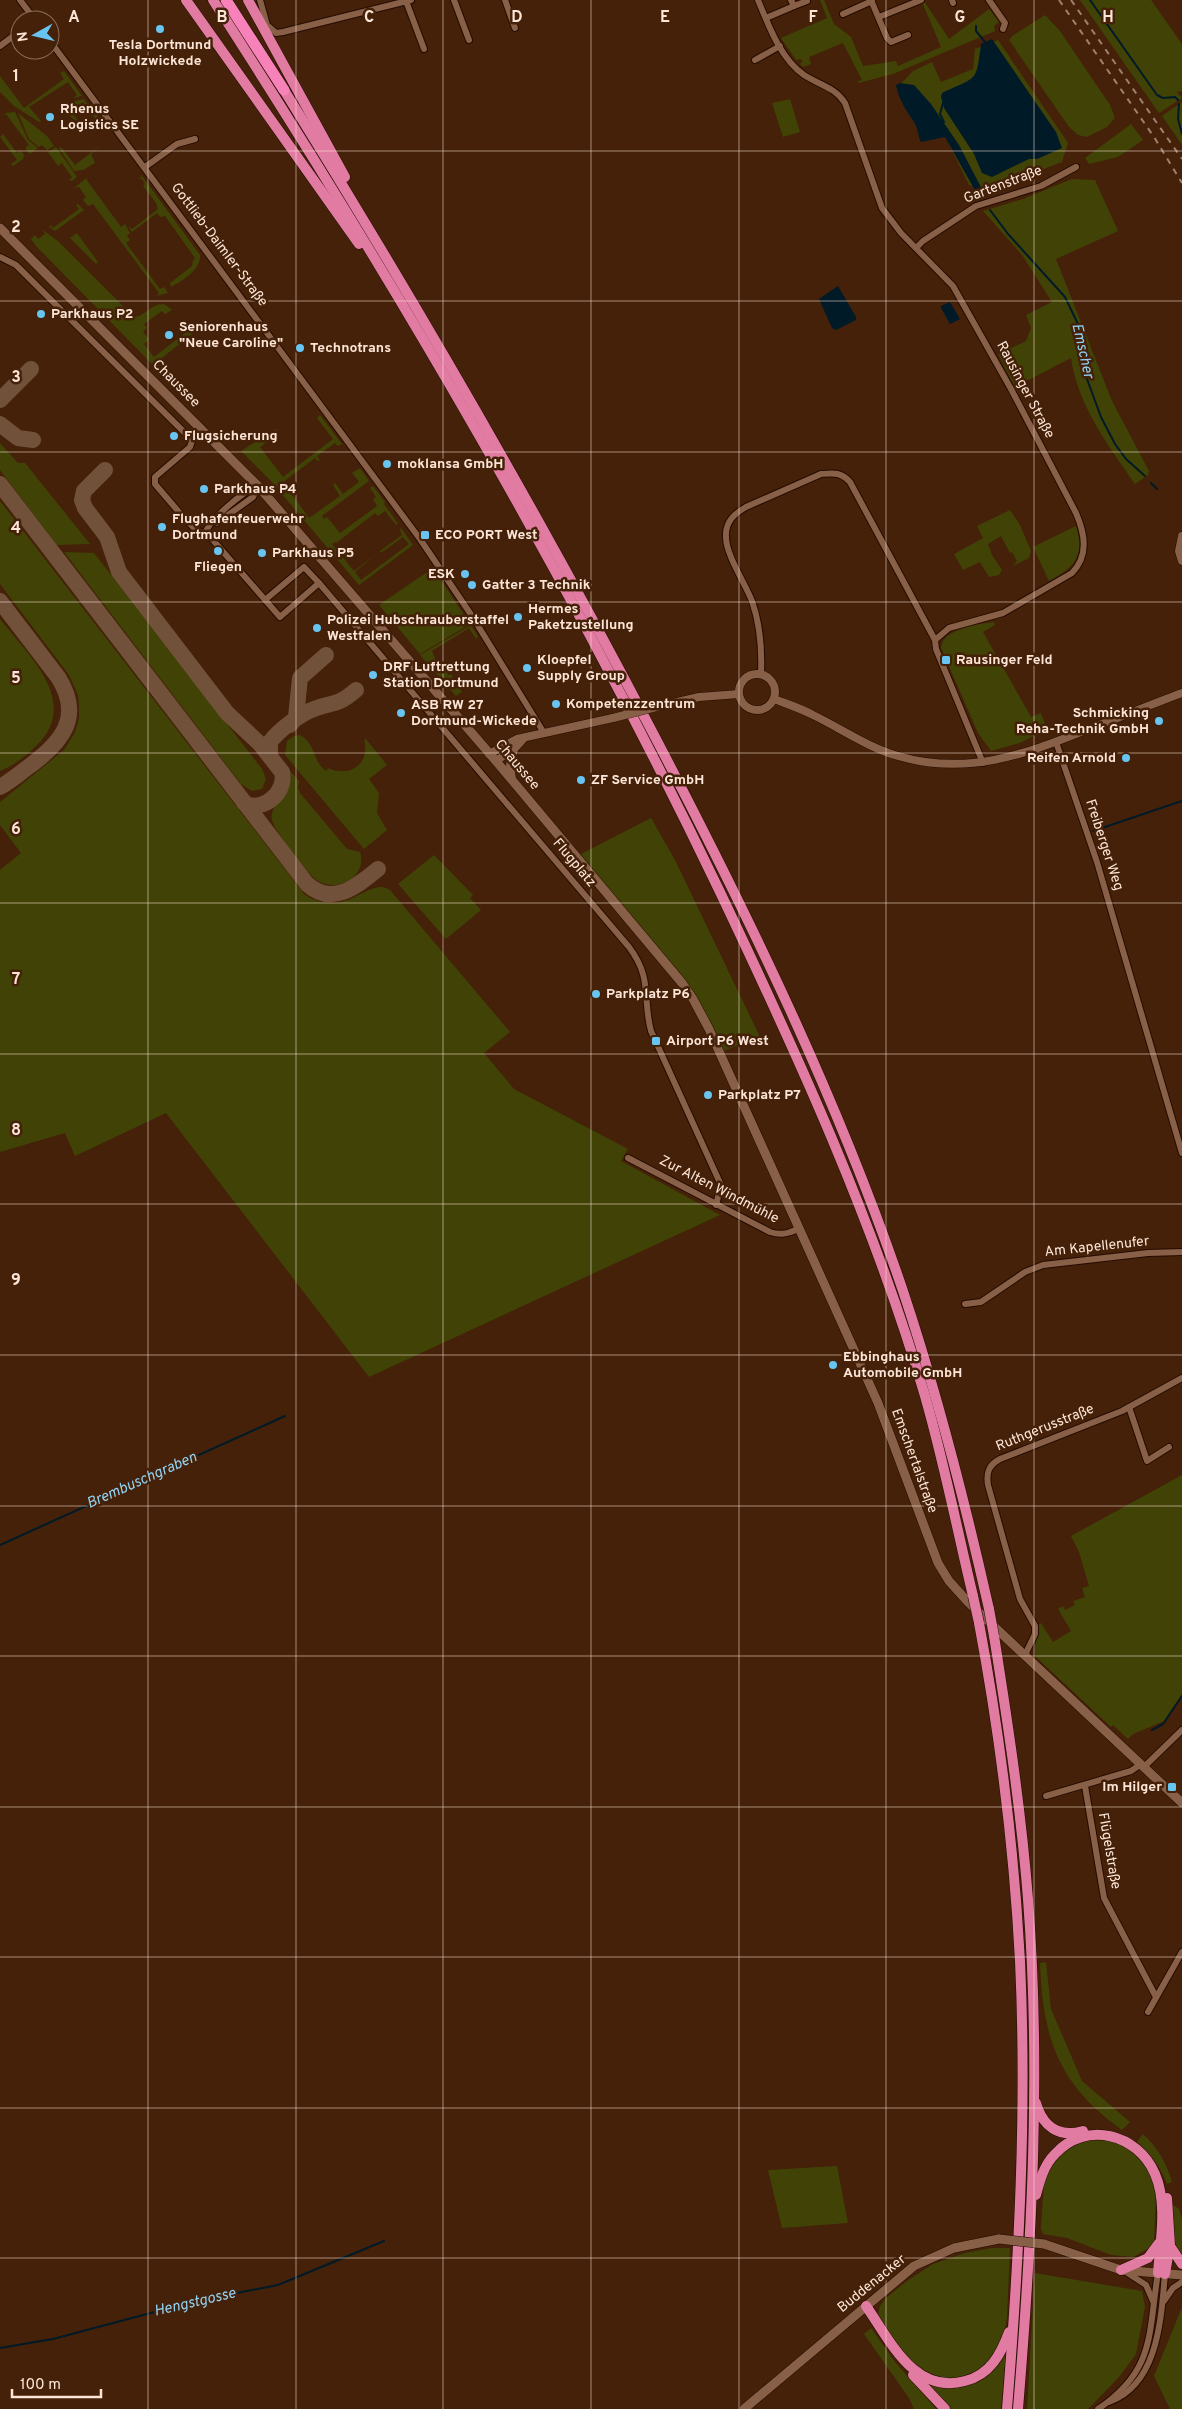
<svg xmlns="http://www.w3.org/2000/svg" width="1182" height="2409" font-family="Overpass,sans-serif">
	<rect width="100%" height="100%" fill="#442108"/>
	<!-- green -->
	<g fill="#414306">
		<path d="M820,0h4l10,24 17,13 12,29 33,-5 2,5 43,-19 -19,-45 2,-1 25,38 40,-30 10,13 -5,4 1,5 -102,43 -35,9v-2l4,-1 -19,-37 -34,14 2,7 -8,3 -3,-3 3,-3 -3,-2 -4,1 -15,-22 46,-20z"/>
		<path d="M1080,0h71l31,44v47l-5,1 5,6 -23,15z"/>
		<path d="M1045,15l15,16 50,74 5,13 -8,9 -20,10 -9,-2 -9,-8 -60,-87 3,-4z"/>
		<path d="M998,40l70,103 -6,19 -71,27 -22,-4 -39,-80 -34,-16 17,-18 19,-9 9,20 32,-13 2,-20z"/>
		<path d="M64,71l18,25 -9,2 4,-3 -9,-13 -39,25 12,14 -2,1 -25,-16 -14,-14v-16l24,32 40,-29 -4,-6z"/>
		<path d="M84,99l16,20 -3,2 -14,-19 -12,9 10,14 -15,-12 9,-12z"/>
		<path d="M790,99l10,33 -17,5 -11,-34z"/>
		<path d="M1182,102v43l-20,-29z"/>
		<path d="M15,112l13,28 10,8 -8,6 -5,-6 4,-3 -23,-31 -4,2 4,-3z"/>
		<path d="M18,113l29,23 7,10 -7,4 -5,-5 -3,2 -10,-8z"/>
		<path d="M1131,124l12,16 -25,17 -29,7 -4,-6z"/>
		<path d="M3,134l14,19 4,-2 3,4 -1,4 -10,7 -2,-2 6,-4 -17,-23z"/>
		<path d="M101,145l-10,9 4,9 -12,7 -9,1 -15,-23 2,-1 14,18z"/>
		<path d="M56,147l21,30 -5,4 -3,-1 3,-3 -10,-14 -4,3 -10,-14z"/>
		<path d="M89,176l-3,3 35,48 4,-3 5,9 -3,3 3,4 -4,3 34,46 4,-2 4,6 -12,3 3,-3 -66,-89 -5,2 -5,-6 3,-3 -7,-10 -5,1z"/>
		<path d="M142,176l58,79c1,15 -17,25 -29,32l-1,-4 22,-17 1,-6 2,-2 -30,-42 -5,1 -3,-4 -25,19 -4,-6 4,3 26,-20 -2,-6 -13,-17 2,-2 -3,-5h-3z"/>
		<path d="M1072,179l23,1 23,51 -62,28 56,142 37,70 -1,4 -13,9c-27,-39 -57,-78 -64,-126l-56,29 -17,-33 28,-13 5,-13 -5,-13 26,-13 -30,-47 -39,-44 40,-12z"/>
		<path d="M78,204l6,6 -29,21 -6,-4 1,-2 3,3 26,-19 -3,-4z"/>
		<path d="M43,230l16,12 75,75c12,-1 16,-13 30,-13l8,6 -7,4 -3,-3 -18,13 3,4 -4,3 6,9 -5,4 10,13 35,-27 3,4 -39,31 -117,-119 -5,-7 4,-4 3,4 7,-5z"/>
		<path d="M77,233l21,29 -2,2 -26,-26z"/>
		<path d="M320,415l22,29 -4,2 -3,-3 -18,13 3,4 -2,1 -3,-3 -32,24 26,36 31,-22 -7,-11 2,-2 8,11 16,-12 -7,-9 8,-5 9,13 -47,35 2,3 3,-2 13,16 37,-27 -4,-7 3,-2 -6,-9 3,-2 12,16 -1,2 14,20 -2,1 -11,-14 -7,5 -3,-3 -39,30 -1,-1 -3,2 22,27 22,-17 -21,18 6,8 48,-36 -6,-7 -22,16 -1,-2 22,-16 -2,-5 1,-2 12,17 -54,40 -89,-105 -29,-29 35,-22 3,4 -19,14 23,30 50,-38 -16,-21z"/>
		<path d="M0,443l18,20h7l65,81 -33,1 -57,-75z"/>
		<path d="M0,501l304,393c42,28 65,-19 86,-4l120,142 -26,21 30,36 114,60 -7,12 99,54 -351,162 -203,-264 -91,43 -10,-23 -65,19v-282l21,-17 -21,-28v-23l64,-52 11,-18 4,-14v-11l-1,-12 -9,-20 -69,-91z"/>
		<path d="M1010,510l10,15 11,26 -2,7 -16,8 4,-5 -5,-9 -2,1 -9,-17 -13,8 4,11 10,15 -3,5 -10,2 -9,-15 -17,8 -9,-16 29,-16 -6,-12z"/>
		<path d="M1076,526c9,30 -1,41 -27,55l-16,-34z"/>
		<path d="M64,552l30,1 168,216 4,10 -4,10 -10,2 -11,-7z"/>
		<path d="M433,568l37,56 -50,30 -41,-49z"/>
		<path d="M0,619c28,36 80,82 38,125 -12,12 -23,21 -38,27z"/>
		<path d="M994,622l1,3 -12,7 48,85 10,-4 6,16 -27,14 -29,8 -13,-18 -37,-85c1,-19 37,-24 53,-26z"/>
		<path d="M471,625l7,12 -2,2 -7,-11 -37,23 7,18 7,-4 3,6 -2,1 1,3 3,-1 11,18 -6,4 -36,-41z"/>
		<path d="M300,735c17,10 12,26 26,36l2,-3c15,7 33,3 37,-15 1,-5 -1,-11 0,-15l22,27 -18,14 10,14 -2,20 10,17 -23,19 -79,-94 2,-14 7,-5z"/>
		<path d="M290,771l9,10 -1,7 2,5 47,56 13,3c8,24 -22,41 -42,29 -8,-4 -42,-49 -45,-58 -8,-17 21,-30 17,-52z"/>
		<path d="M651,818l24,42 85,177 -37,14 -21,-45 -18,-27 -105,-124z"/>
		<path d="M434,855l39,40 -3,3 11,12 -35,29 -48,-55z"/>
		<path d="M1182,1475v219l-18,27 -31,13 -5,5 -15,-14 -2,2 -75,-70c-4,-11 4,-21 2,-32l3,-2 12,19 18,-11 -13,-22 5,-3 2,4 10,-5 -2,-4 12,-4 -3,-9 7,-2 -10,-34 -8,-16z"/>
		<path d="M1046,1962l5,47 31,72 48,41 -8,8c-64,-46 -79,-91 -82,-167z"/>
		<path d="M1143,2134c15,14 23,28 29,48l-5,2c-7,-18 -15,-29 -30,-42z"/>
		<path d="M1104,2137l30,12 19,28 3,18 -2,47 -3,5 -18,10 -22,-2 -44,-17 -24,-4 -2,-5 3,-49 7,-17 25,-21z"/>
		<path d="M837,2166l11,57 -66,5 -14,-58z"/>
		<path d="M1172,2204l7,5 3,10v40l-8,-14z"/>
		<path d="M992,2248h18l-3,69 -3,19 -8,19 -22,21 -27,5 -30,-12 -32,-39 -7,-15 2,-9 6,-8 21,-17 26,-17 32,-11z"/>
		<path d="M1035,2273l107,18 3,16 -9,47 -16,22 -32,33h-61z"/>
		<path d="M1182,2307v102h-12l-16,-33z"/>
		<path d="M871,2328l24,34 41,47h-22l-5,-11 -45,-64z"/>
		<path d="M1006,2349l-5,60h-52l-26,-30 38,7z"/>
	</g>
	<!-- water -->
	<g fill="#001a27">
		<path d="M992,39l64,93 6,16 -25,11h-8l-37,18 -10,-4 -8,-19 -30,-46 -3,-11 1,-4c36,-17 34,-10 39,-49z"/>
		<path d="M900,83l14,2 17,19 28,41 24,46 -6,3 -32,-57 -24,5c-3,-6 -3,-14 -7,-20 -7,-10 -16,-24 -18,-37z"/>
		<path d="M838,286l18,31v3l-20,10 -4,-2 -13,-29z"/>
		<path d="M950,302l10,17 -10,5 -9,-16v-2z"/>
	</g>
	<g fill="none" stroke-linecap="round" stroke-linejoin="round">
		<!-- stream -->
		<g stroke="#001a27" stroke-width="2">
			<path d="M1090,0l67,95 6,3 12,-1 3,3"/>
			<path d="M976,26v5l9,11"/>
			<path d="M943,103l-3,11 4,8"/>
			<path d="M1179,104l-1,15 4,15"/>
			<path d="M990,210l18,24 57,63 12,25 10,57 14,38 14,27 11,15 19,17"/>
			<path d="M1151,483l6,6"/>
			<path d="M1093,831l89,-30"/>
			<path d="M0,1545l285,-129"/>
			<path d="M1152,1730l11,-6 19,-28"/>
			<path d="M0,2348l53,-9 143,-38 82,-16 106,-44"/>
		</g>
		<!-- taxiway -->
		<g stroke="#72513b" stroke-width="16">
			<path d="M0,400l31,-31"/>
			<path d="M0,424l18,14 15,2"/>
			<path d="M105,470l-21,21 -2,9 3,8 22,29 12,35 108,141 33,31 22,28c5,20 -19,41 -38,31"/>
			<path d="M0,484l307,400c25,23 50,2 71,-15"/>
			<path d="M0,601l58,76c25,39 5,64 -27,88 -10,7 -20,16 -31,22"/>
			<path d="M290,725l6,-8 4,-39 26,-23"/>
			<path d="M270,756v-14c9,-12 30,-28 44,-33 21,-8 22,-2 42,-19"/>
		</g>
		<!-- minor casing -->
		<g stroke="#250b00" stroke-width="8">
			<g id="minor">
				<path d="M20,0l15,20"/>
				<path d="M260,0l7,25 9,8 7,-1 128,-32"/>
				<path d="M454,0l15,40"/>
				<path d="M505,0l10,28"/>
				<path d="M758,0c11,26 22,58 46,75 15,10 31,12 41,28l37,105 19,25 52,53 58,103 65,124c9,21 13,42 -4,60l-69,40 -54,15 -14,12 1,9 47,114"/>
				<path d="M871,0l16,38 4,4 17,-7"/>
				<path d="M952,0l1,3"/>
				<path d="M989,0l16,23 -2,6"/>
				<path d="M406,1l18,48"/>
				<path d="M794,6l13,-5"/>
				<path d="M843,14l29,-13"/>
				<path d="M879,17l42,-17"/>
				<path d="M766,18l28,-12 -3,-6"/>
				<path d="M50,41l370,498 52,77 72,117"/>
				<path d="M0,46l20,-15"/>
				<path d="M755,60l25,-14"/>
				<path d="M145,167l32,-23 18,-5"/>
				<path d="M916,248l7,-7 53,-35 65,-20 35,-19"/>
				<path d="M0,257l16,8 174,173 2,3 -2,6 -35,30v7l29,34 10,10 18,11 68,78 39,-34 310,364c24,32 13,50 22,84l70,154 -5,20"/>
				<path d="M217,523l36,-26 5,-11"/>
				<path d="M205,534c4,-14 38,-43 53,-48"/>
				<path d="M265,600l39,-33 15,16"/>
				<path d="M761,674c1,-24 -1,-50 -9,-73 -7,-18 -26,-46 -26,-64 -1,-15 8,-23 20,-30l75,-33c13,-1 20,-2 29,8l85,158"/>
				<path d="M1056,742l41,120 85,291"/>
				<path d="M628,1158l142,74c11,4 20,1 30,-4"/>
				<path d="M965,1304l16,-2 44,-30 18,-7 105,-12 34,-1"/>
				<path d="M1129,1407l18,54 22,-14"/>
				<path d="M1025,1655l10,-21v-8l-15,-27 -32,-114c-2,-13 1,-20 12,-26l122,-48 60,-33"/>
				<path d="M1144,1767l38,-37"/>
				<path d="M1085,1786l19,112 52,99"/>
				<path d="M1046,1796l85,-25 10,-7"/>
				<path d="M1148,2012l34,-60"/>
				<path d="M1126,2272l20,13 7,16"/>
				<path d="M1164,2301l9,-13 9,-6"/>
				<path d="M1109,2402c50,-18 52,-85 56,-128"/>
				<path d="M1098,2409c58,-39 50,-76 60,-136"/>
			</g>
		</g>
		<!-- tertiary casing -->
		<g stroke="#250b00" stroke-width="9">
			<g id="tertiary">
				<path d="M1182,536l-3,15 3,10"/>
				<circle cx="757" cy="692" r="18"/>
				<path d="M774,699c13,5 26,9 39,16 29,14 54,32 85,41 69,20 125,-1 188,-26 32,-12 64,-25 96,-37"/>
				<path d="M660,706l39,-9 40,-3"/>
				<path d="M489,754l28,-15 96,-21"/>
				<path d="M496,761l19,-13 9,-10"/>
				<path d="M512,779l-2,-14 4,-16"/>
			</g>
		</g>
		<!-- secondary casing -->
		<g stroke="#250b00" stroke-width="10">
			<g id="secondary">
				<path d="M0,228l258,258 238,275 186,222 11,16 16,30 169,374 60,160 11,18 19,21 214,201"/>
				<path d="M1044,2244l77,26 61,5"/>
				<path d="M744,2409l170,-143 40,-18 45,-9"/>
			</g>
		</g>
		<!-- trunk casing -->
		<g stroke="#250b00" stroke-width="11">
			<g id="trunk">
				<path d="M186,0l173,244"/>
				<path d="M213,0c185,287 359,583 507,892 78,164 154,330 205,504 19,66 32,133 48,200"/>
				<path d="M248,0l97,177"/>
				<path d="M284,90c131,211 255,425 370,645 94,180 184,364 249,556 35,105 62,211 86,318"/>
				<path d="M979,1623c21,112 35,224 41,338 7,149 -1,299 -13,448"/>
				<path d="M994,1636c14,88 27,174 34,263 13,170 4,340 -10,510"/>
				<path d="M1036,2103c7,24 23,35 47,28"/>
				<path d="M1036,2195c4,-15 8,-30 19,-41 31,-34 83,-20 100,20 13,30 5,68 3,99"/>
				<path d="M1170,2246l12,18"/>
				<path d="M1121,2270l27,-12 11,-15"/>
				<path d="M1165,2274l5,-29 -3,-47"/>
				<path d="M866,2306c24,34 48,89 99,75 25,-6 36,-27 44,-49"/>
				<path d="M913,2375l32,34"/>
			</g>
		</g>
		<!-- motorway casing -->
		<g stroke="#250b00" stroke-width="12">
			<path id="motorway" d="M226,0l58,90"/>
		</g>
		<!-- minor -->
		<use href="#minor" stroke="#885f47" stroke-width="6"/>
		<!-- tertiary -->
		<use href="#tertiary" stroke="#885f47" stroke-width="8"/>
		<!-- secondary -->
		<use href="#secondary" stroke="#885f47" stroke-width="9"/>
		<!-- trunk -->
		<use href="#trunk" stroke="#e17ba2" stroke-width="10"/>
		<!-- motorway -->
		<use href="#motorway" stroke="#f782b9" stroke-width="11"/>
		<!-- rail -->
		<g stroke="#9f816e" stroke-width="2" stroke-dasharray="6 6" stroke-linecap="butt">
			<path d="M1059,0l95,137 28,46"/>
			<path d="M1071,0l111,159"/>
		</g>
		<!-- tertiary-bridge casing -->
		<g stroke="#250b00" stroke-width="9" stroke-linecap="butt">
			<path id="tertiary-bridge" d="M613,718l47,-12"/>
		</g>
		<!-- secondary-bridge casing -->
		<g stroke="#250b00" stroke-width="10" stroke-linecap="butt">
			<path id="secondary-bridge" d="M999,2239l45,5"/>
		</g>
		<!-- trunk-bridge casing -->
		<g stroke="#250b00" stroke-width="11" stroke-linecap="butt">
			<g id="trunk-bridge">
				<path d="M973,1596l6,27"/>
				<path d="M989,1609l5,27"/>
			</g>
		</g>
		<!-- tertiary-bridge -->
		<use href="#tertiary-bridge" stroke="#885f47" stroke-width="8"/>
		<!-- secondary-bridge -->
		<use href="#secondary-bridge" stroke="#885f47" stroke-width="9"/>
		<!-- trunk-bridge -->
		<use href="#trunk-bridge" stroke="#e17ba2" stroke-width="10"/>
	</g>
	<!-- grid -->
	<path fill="none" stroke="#fde5d7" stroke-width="1" stroke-opacity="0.55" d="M148,0v2409M296,0v2409M443,0v2409M591,0v2409M739,0v2409M886,0v2409M1034,0v2409M0,151h1182M0,301h1182M0,452h1182M0,602h1182M0,753h1182M0,903h1182M0,1054h1182M0,1204h1182M0,1355h1182M0,1506h1182M0,1656h1182M0,1807h1182M0,1957h1182M0,2108h1182M0,2258h1182"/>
	<!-- markers -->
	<g fill="#68c4f0" stroke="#442108" stroke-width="2">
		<circle cx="160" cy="29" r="5"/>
		<circle cx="50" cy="117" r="5"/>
		<circle cx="41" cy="314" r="5"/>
		<circle cx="169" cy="335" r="5"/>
		<circle cx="300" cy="348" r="5"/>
		<circle cx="174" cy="436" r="5"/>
		<circle cx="387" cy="464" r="5"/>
		<circle cx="204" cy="489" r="5"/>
		<circle cx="162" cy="527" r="5"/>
		<rect x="420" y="530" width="10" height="10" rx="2.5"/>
		<circle cx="218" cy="551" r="5"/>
		<circle cx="262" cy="553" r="5"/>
		<circle cx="465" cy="574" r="5"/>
		<circle cx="472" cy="585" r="5"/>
		<circle cx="518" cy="617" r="5"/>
		<circle cx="317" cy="628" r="5"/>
		<rect x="941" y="655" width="10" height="10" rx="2.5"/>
		<circle cx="527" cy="668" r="5"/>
		<circle cx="373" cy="675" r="5"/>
		<circle cx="556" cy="704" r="5"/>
		<circle cx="401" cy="713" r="5"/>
		<circle cx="1159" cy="721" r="5"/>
		<circle cx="1126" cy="758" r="5"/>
		<circle cx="581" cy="780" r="5"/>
		<circle cx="596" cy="994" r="5"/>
		<rect x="651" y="1036" width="10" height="10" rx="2.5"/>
		<circle cx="708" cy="1095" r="5"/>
		<circle cx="833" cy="1365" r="5"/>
		<rect x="1167" y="1782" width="10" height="10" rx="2.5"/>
	</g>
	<g text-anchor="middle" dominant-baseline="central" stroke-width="5" stroke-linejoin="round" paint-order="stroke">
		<!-- poi labels -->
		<g font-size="14" font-weight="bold" fill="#fde5d7" stroke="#442108" text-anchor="start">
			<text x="160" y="45" text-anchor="middle">Tesla Dortmund<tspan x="160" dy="16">Holzwickede</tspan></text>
			<text x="60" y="109">Rhenus<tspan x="60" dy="16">Logistics SE</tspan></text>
			<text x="51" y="314">Parkhaus P2</text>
			<text x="179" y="327">Seniorenhaus<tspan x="179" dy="16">"Neue Caroline"</tspan></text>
			<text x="310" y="348">Technotrans</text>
			<text x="184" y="436">Flugsicherung</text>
			<text x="397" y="464">moklansa GmbH</text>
			<text x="214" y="489">Parkhaus P4</text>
			<text x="172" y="519">Flughafenfeuerwehr<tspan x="172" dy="16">Dortmund</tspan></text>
			<text x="435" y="535">ECO PORT West</text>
			<text x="272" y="553">Parkhaus P5</text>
			<text x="218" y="567" text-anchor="middle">Fliegen</text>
			<text x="455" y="574" text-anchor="end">ESK</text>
			<text x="482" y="585">Gatter 3 Technik</text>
			<text x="528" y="609">Hermes<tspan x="528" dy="16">Paketzustellung</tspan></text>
			<text x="327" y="620">Polizei Hubschrauberstaffel<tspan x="327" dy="16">Westfalen</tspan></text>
			<text x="537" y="660">Kloepfel<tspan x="537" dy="16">Supply Group</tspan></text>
			<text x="956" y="660">Rausinger Feld</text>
			<text x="383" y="667">DRF Luftrettung<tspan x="383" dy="16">Station Dortmund</tspan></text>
			<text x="566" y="704">Kompetenzzentrum</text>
			<text x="411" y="705">ASB RW 27<tspan x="411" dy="16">Dortmund-Wickede</tspan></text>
			<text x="1149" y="713" text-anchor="end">Schmicking<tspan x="1149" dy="16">Reha-Technik GmbH</tspan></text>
			<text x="1116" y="758" text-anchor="end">Reifen Arnold</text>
			<text x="591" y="780">ZF Service GmbH</text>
			<text x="606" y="994">Parkplatz P6</text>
			<text x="666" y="1041">Airport P6 West</text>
			<text x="718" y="1095">Parkplatz P7</text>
			<text x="843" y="1357">Ebbinghaus<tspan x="843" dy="16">Automobile GmbH</tspan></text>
			<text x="1162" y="1787" text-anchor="end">Im Hilger</text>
		</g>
		<!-- street labels -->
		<g font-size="14" fill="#fde5d7" stroke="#442108">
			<text transform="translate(1003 185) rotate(-21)">Gartenstraße</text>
			<text transform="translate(219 245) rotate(53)">Gottlieb-Daimler-Straße</text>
			<text transform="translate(176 384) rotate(45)">Chaussee</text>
			<text transform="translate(1025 390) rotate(62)">Rausinger Straße</text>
			<text transform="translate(517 765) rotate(50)">Chaussee</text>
			<text transform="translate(1104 845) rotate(72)">Freiberger Weg</text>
			<text transform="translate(574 863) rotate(50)">Flugplatz</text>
			<text transform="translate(719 1190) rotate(27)">Zur Alten Windmühle</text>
			<text transform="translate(1097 1247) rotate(-6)">Am Kapellenufer</text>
			<text transform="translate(1045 1428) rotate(-22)">Ruthgerusstraße</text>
			<text transform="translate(914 1461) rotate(70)">Emschertalstraße</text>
			<text transform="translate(1109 1851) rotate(80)">Flügelstraße</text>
			<text transform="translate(872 2284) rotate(-39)">Buddenacker</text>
		</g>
		<!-- water labels -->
		<g font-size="15" font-style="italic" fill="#93d3f5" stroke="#442108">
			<text transform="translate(1082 351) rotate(77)">Emscher</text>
			<text transform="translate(142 1481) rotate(-24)">Brembuschgraben</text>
			<text transform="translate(195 2303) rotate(-13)">Hengstgosse</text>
		</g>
	</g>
	<g font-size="16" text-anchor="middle" font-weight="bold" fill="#fde5d7" stroke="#442108" stroke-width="5" stroke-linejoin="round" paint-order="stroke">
		<text x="74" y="22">A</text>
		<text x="222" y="22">B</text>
		<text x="369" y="22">C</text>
		<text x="517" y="22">D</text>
		<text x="665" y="22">E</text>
		<text x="813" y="22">F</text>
		<text x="960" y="22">G</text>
		<text x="1108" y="22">H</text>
		<text x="16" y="81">1</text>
		<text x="16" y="232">2</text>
		<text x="16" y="382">3</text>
		<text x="16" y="533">4</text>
		<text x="16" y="683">5</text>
		<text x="16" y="834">6</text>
		<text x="16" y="984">7</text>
		<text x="16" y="1135">8</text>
		<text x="16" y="1285">9</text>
	</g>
	<!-- north arrow -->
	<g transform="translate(35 35) rotate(262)"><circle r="24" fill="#442108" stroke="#8e6f5b"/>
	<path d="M0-4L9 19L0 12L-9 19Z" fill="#68c4f0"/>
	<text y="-8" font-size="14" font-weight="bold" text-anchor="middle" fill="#fde5d7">N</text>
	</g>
	<!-- scale -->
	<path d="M12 2389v8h89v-8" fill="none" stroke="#fde5d7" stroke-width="2.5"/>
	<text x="20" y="2389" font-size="15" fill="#fde5d7" stroke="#442108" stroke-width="4" paint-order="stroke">100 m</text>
</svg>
